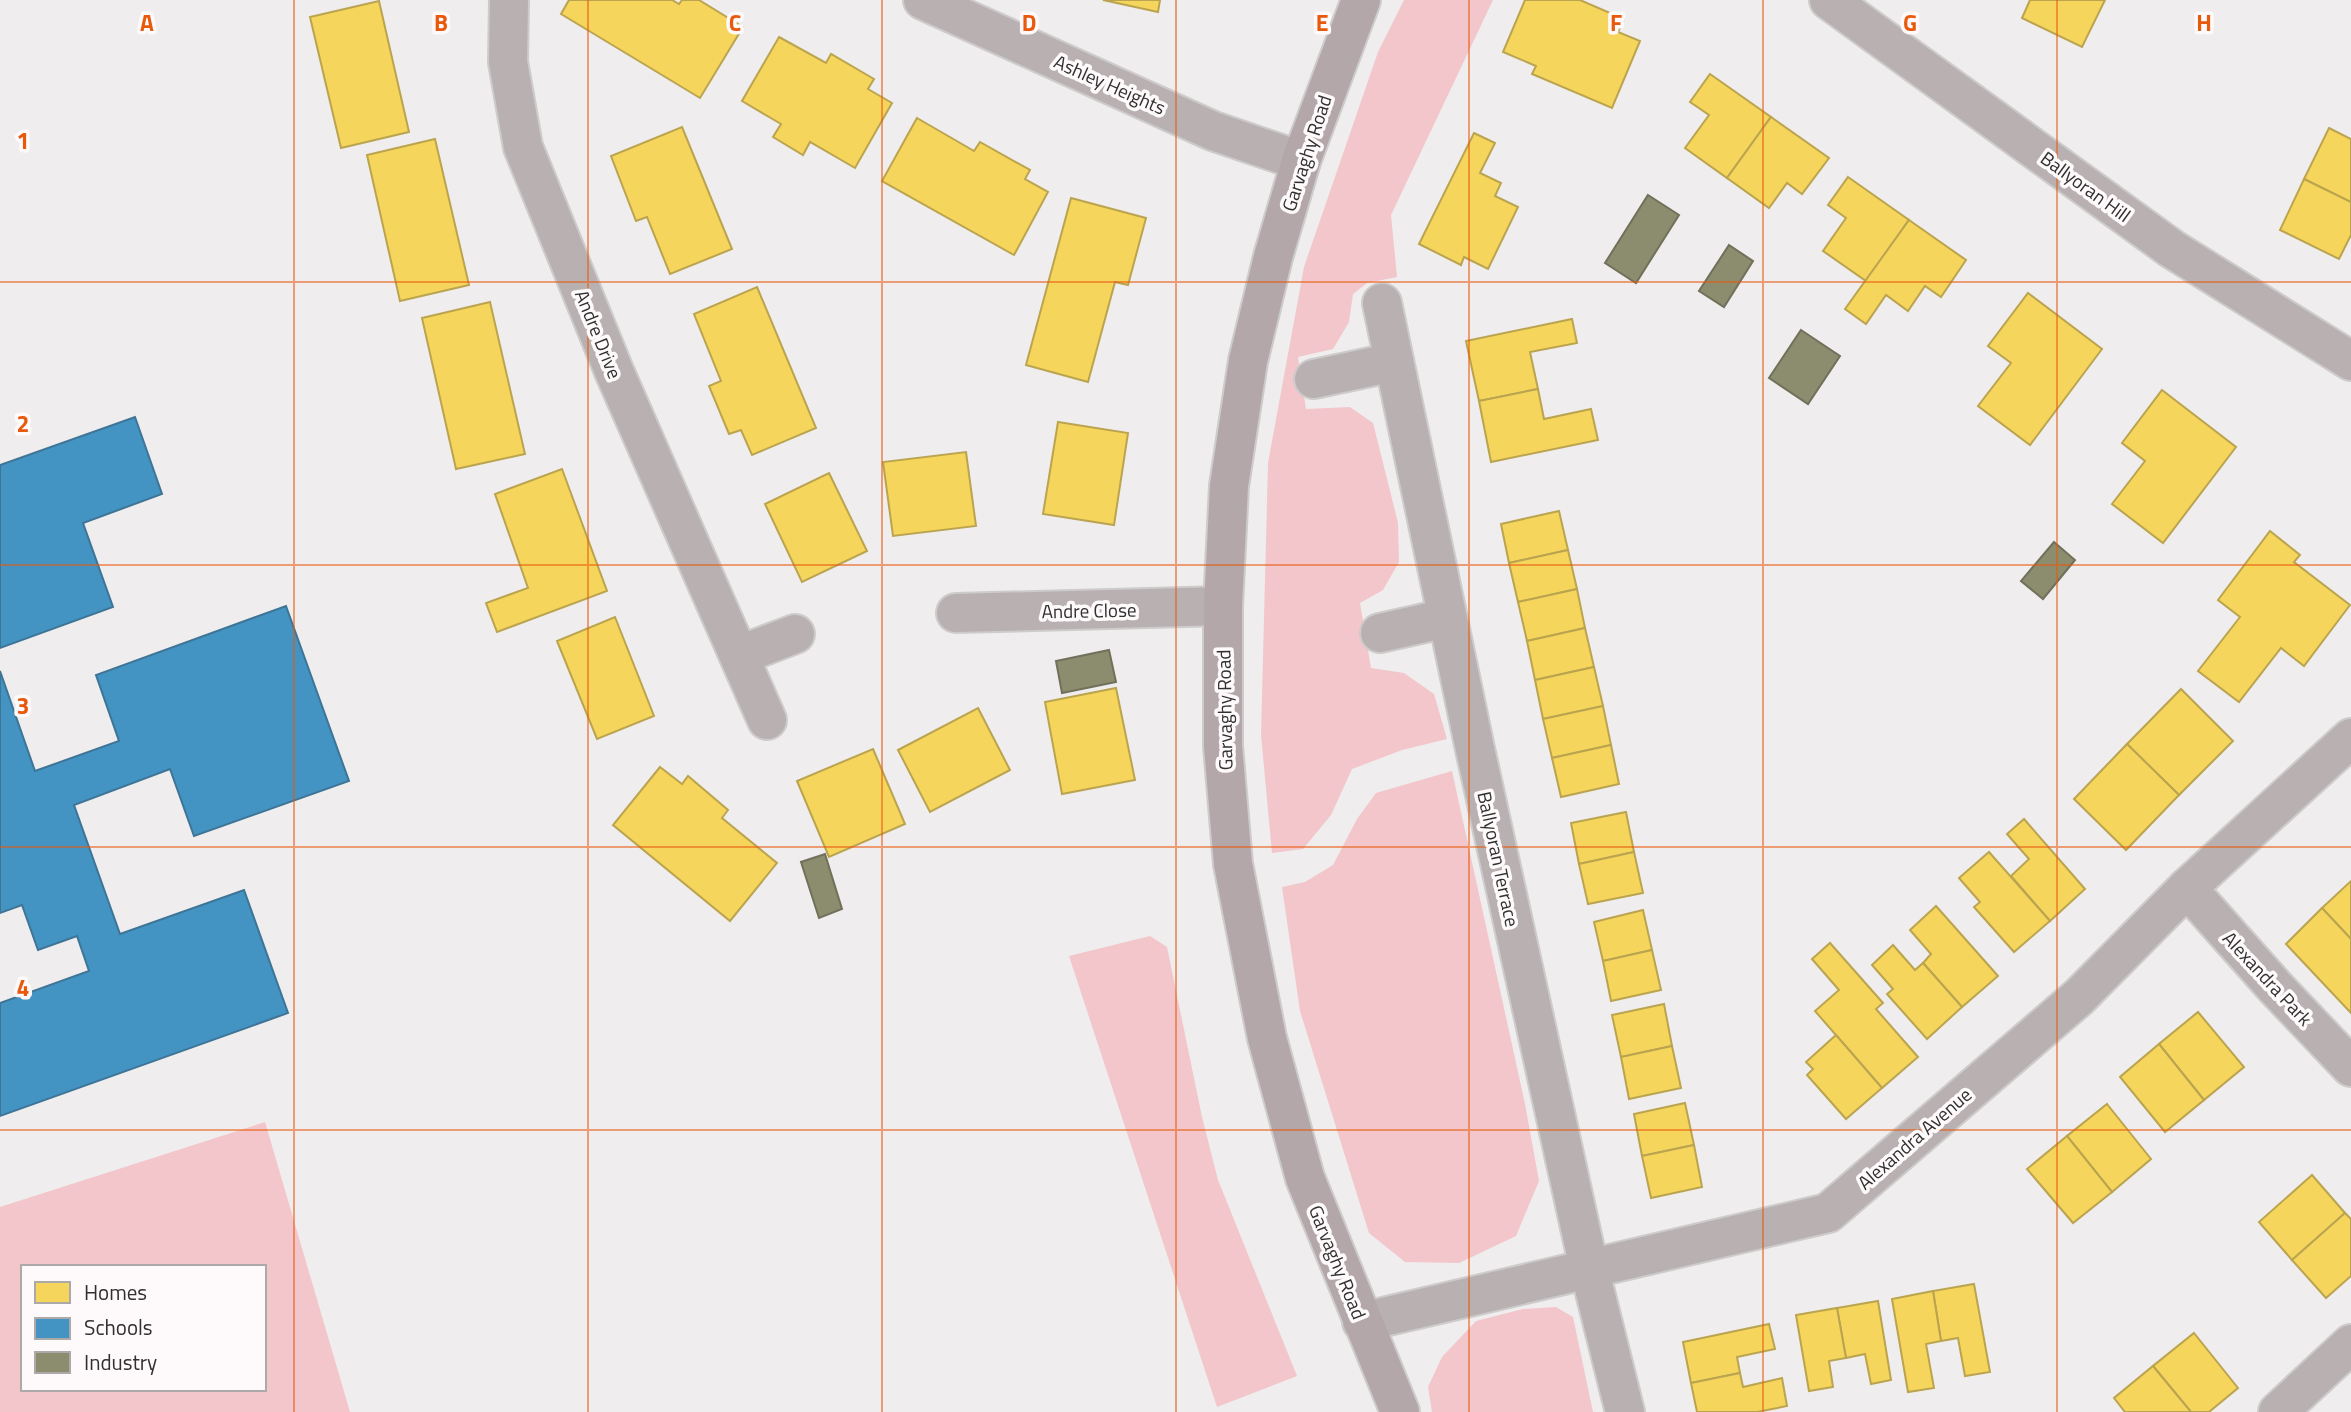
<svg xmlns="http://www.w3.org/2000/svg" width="2351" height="1412" font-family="'Titillium Web',sans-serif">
	<rect width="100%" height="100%" fill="#efeded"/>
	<!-- green -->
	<g fill="#f2c6cb" fill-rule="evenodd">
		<path d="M1404,0h89l-102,215 6,62 -30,6 -14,11 -4,28 -16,27 -35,8 8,52 44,-2 23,16 25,100 1,39 -16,28 -23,13 11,65 33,5 30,21 13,45 -45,11 -50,19 -21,46 -28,34 -31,4 -11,-118 7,-272 36,-196 74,-215z"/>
		<path d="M1452,771l73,333 14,77 -23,55 -57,27 -54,-1 -36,-29 -69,-222 -18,-124 23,-5 28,-17 24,-46 19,-26z"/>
		<path d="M1150,936l17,11 35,170 16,63 79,196 -80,31 -148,-451z"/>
		<path d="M265,1122l85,290h-350v-205zM23,1267h241v122h-241z"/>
		<path d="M1556,1307l17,10 20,95h-161l-4,-25 14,-30 34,-36 47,-12z"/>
	</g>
	<!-- homes -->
	<g fill="#f6d55c" stroke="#bba44f" stroke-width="2">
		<path d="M569,0h103l7,4 3,-4h17l44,27 -43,71 -139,-84z"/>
		<path d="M1103,0h57l-2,12z"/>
		<path d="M1525,0h55l44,19 -6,13 22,9 -28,67 -80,-34 4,-8 -33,-14z"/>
		<path d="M2030,0h75l-23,47 -60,-29z"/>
		<path d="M379,1l30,131 -68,16 -31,-131z"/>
		<path d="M779,37l47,26 5,-9 43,25 -6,10 24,14 -37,65 -45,-26 -7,13 -30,-18 8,-13 -39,-23z"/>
		<path d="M1710,74l61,43 -44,61 -42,-30 24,-33 -19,-13z"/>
		<path d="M1771,117l58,41 -27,36 -15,-11 -18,25 -42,-30z"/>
		<path d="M917,118l57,33 6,-9 50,28 -5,9 23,13 -34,63 -132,-74z"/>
		<path d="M682,127l50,122 -62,25 -23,-57 -11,4 -25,-65z"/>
		<path d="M2329,128l22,11v63l-47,-23z"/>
		<path d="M1474,133l21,10 -15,30 21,10 -6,13 23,11 -30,62 -24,-12 -3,8 -42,-21z"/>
		<path d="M435,139l34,146 -69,16 -33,-146z"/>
		<path d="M1848,177l61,43 -43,61 -43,-30 23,-33 -18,-13z"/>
		<path d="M2304,179l47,23v33l-12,24 -59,-29z"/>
		<path d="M1071,198l75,20 -18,67 -13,-3 -27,100 -62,-17z"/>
		<path d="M1909,220l57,40 -25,37 -16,-11 -17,25 -22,-16 -20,29 -21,-15z"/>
		<path d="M757,287l59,141 -64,27 -11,-25 -12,4 -20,-48 12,-5 -27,-67z"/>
		<path d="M2028,293l74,56 -72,96 -52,-39 33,-43 -23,-17z"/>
		<path d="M490,302l35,152 -69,15 -34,-151z"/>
		<path d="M1572,319l5,24 -47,9 8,37 -59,12 -13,-60z"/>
		<path d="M1538,389l6,30 47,-10 7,31 -107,22 -12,-61z"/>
		<path d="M2162,390l74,57 -73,96 -51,-39 33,-43 -23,-18z"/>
		<path d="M1058,422l70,11 -14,92 -71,-11z"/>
		<path d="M966,452l10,74 -83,10 -10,-74z"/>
		<path d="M562,469l45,122 -110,41 -11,-29 42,-15 -33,-94z"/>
		<path d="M829,473l38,78 -65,31 -37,-78z"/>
		<path d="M1559,511l9,39 -59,13 -8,-39z"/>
		<path d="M2270,531l30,24 -6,7 56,43 -46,61 -23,-18 -42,54 -41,-31 42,-54 -22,-17z"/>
		<path d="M1568,550l9,39 -59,13 -9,-39z"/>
		<path d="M1577,589l8,39 -58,13 -9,-39z"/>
		<path d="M615,617l39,99 -57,23 -40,-98z"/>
		<path d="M1585,628l9,39 -59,13 -8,-39z"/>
		<path d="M1594,667l9,39 -60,13 -8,-39z"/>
		<path d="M1116,688l19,92 -73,14 -17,-92z"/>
		<path d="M2181,689l52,52 -54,54 -52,-51z"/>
		<path d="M1603,706l8,39 -59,13 -9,-39z"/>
		<path d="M978,708l32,62 -80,42 -32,-62z"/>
		<path d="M2127,744l52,51 -53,55 -52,-51z"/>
		<path d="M1611,745l8,39 -58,13 -9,-39z"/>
		<path d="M873,749l32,75 -76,33 -32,-76z"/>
		<path d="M660,767l22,17 6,-8 40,34 -6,8 55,45 -47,58 -117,-96z"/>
		<path d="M1626,812l8,40 -55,12 -8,-41z"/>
		<path d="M2024,819l61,70 -35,32 -39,-45 18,-17 -22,-25z"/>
		<path d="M1634,852l9,41 -55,11 -9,-40z"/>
		<path d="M1989,852l61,69 -36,31 -40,-45 6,-5 -21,-24z"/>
		<path d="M2351,881v58l-29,-31z"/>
		<path d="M1936,906l62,70 -36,31 -39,-44 8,-9 -21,-24z"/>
		<path d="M2322,908l29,31v74l-65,-69z"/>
		<path d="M1643,910l9,40 -49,11 -9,-39z"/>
		<path d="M1830,943l53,60 -7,6 42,48 -36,31 -67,-77 24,-21 -27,-31z"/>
		<path d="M1893,945l22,25 8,-7 39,44 -35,32 -40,-45 6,-5 -21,-24z"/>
		<path d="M1652,950l9,40 -50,11 -8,-40z"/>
		<path d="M1664,1004l8,42 -51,11 -9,-42z"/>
		<path d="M2198,1012l46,55 -40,33 -45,-56z"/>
		<path d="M1836,1035l46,53 -36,31 -39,-44 6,-6 -7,-7z"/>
		<path d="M2159,1044l45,56 -39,32 -45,-55z"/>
		<path d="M1672,1046l9,42 -52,11 -8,-42z"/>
		<path d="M1685,1103l9,42 -52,11 -8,-42z"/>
		<path d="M2107,1104l44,55 -39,33 -45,-56z"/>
		<path d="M2067,1136l45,56 -39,31 -46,-54z"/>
		<path d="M1694,1145l8,42 -51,11 -9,-42z"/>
		<path d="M2312,1175l33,38 -53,47 -33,-38z"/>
		<path d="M2345,1213l6,6v57l-25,22 -34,-38z"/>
		<path d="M1974,1284l16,88 -25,4 -7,-38 -17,3 -8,-50z"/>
		<path d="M1933,1291l8,50 -15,3 8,44 -26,4 -16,-93z"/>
		<path d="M1878,1301l13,79 -20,4 -6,-30 -19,4 -9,-50z"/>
		<path d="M1837,1308l9,50 -17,3 4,26 -24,4 -13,-76z"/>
		<path d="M1769,1324l6,25 -38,8 3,16 -49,10 -8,-41z"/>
		<path d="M2194,1333l44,55 -29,24h-18l-38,-46z"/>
		<path d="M2153,1366l38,46h-66l-11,-14z"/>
		<path d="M1740,1373l3,14 39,-9 5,28 -30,6h-60l-6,-29z"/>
	</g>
	<!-- schools -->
	<g fill="#4393c3" stroke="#3e7597" stroke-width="2">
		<path d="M135,417l27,77 -79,29 30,84 -113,41v-183z"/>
		<path d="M286,606l63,175 -155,55 -24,-67 -96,36 46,129 124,-44 44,123 -288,103v-113l89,-32 -12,-35 -39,14 -16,-45 -22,8v-242l35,100 84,-30 -23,-66z"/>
	</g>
	<!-- industry -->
	<g fill="#8c8c6e" stroke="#71705b" stroke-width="2">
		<path d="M1648,195l31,20 -43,68 -31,-20z"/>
		<path d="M1729,245l24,16 -29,46 -25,-16z"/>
		<path d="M1801,330l39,26 -32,48 -39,-26z"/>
		<path d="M2054,542l21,18 -32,39 -22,-18z"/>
		<path d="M1109,650l7,32 -54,11 -6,-32z"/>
		<path d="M825,854l17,55 -23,9 -18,-56z"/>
	</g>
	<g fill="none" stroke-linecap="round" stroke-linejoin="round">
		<!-- minor casing -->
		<g stroke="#cdcbcb" stroke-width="42">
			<g id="minor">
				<path d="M509,0l-1,62 15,85 91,224 153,349"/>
				<path d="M923,0l290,131 88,30"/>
				<path d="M1829,0l343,249 179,112"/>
				<path d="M1382,303l93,446 114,519 36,144"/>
				<path d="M1314,379l80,-17"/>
				<path d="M956,613l267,-7"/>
				<path d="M1380,633l67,-15"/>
				<path d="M740,655l55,-21"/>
				<path d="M2187,888l88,99 76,80"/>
				<path d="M1362,1322l466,-109 251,-216 108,-109 164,-150"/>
				<path d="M2278,1412l73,-68"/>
			</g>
		</g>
		<!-- major casing -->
		<g stroke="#cdcbcb" stroke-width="42">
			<path id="major" d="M1361,0l-60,161 -28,96 -25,104 -19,125 -6,120v140l10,118 34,174 38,140 95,234"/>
		</g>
		<!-- minor -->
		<use href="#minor" stroke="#b9b1b1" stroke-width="38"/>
		<!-- major -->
		<use href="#major" stroke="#b3a7a9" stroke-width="38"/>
	</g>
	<!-- grid -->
	<path fill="none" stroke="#e8590c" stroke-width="2" stroke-opacity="0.55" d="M294,0v1412M588,0v1412M882,0v1412M1176,0v1412M1469,0v1412M1763,0v1412M2057,0v1412M0,282h2351M0,565h2351M0,847h2351M0,1130h2351"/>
	<g text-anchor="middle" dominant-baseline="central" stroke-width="7" stroke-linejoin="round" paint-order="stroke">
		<!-- street labels -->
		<g font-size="19" fill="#313030" stroke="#fef9fa">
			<text transform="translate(1110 84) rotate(24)">Ashley Heights</text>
			<text transform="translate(1306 153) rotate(-72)">Garvaghy Road</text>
			<text transform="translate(2086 186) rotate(36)">Ballyoran Hill</text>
			<text transform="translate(599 334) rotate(68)">Andre Drive</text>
			<text transform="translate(1089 610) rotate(-1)">Andre Close</text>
			<text transform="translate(1224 710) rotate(-91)">Garvaghy Road</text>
			<text transform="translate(1499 859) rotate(78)">Ballyoran Terrace</text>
			<text transform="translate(2268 978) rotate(47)">Alexandra Park</text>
			<text transform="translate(1914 1138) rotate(-41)">Alexandra Avenue</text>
			<text transform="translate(1338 1262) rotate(68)">Garvaghy Road</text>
		</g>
	</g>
	<g font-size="23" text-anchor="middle" font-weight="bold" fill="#e8590c" stroke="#fef9fa" stroke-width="7" stroke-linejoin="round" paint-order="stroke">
		<text x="147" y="31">A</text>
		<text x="441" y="31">B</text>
		<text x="735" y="31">C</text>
		<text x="1029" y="31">D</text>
		<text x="1322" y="31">E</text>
		<text x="1616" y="31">F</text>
		<text x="1910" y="31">G</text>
		<text x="2204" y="31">H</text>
		<text x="23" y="149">1</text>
		<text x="23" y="432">2</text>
		<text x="23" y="714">3</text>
		<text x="23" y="996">4</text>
	</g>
	<!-- legend -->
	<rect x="21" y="1265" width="245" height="126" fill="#fef9fa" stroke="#aca9a9" stroke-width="2"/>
	<rect x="35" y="1282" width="35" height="21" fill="#f6d55c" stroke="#aca9a9" stroke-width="2"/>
	<text x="84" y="1300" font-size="21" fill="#313030">Homes</text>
	<rect x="35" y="1318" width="35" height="21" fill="#4393c3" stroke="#aca9a9" stroke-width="2"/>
	<text x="84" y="1335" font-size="21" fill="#313030">Schools</text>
	<rect x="35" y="1352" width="35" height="21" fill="#8c8c6e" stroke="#aca9a9" stroke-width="2"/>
	<text x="84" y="1370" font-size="21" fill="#313030">Industry</text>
</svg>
